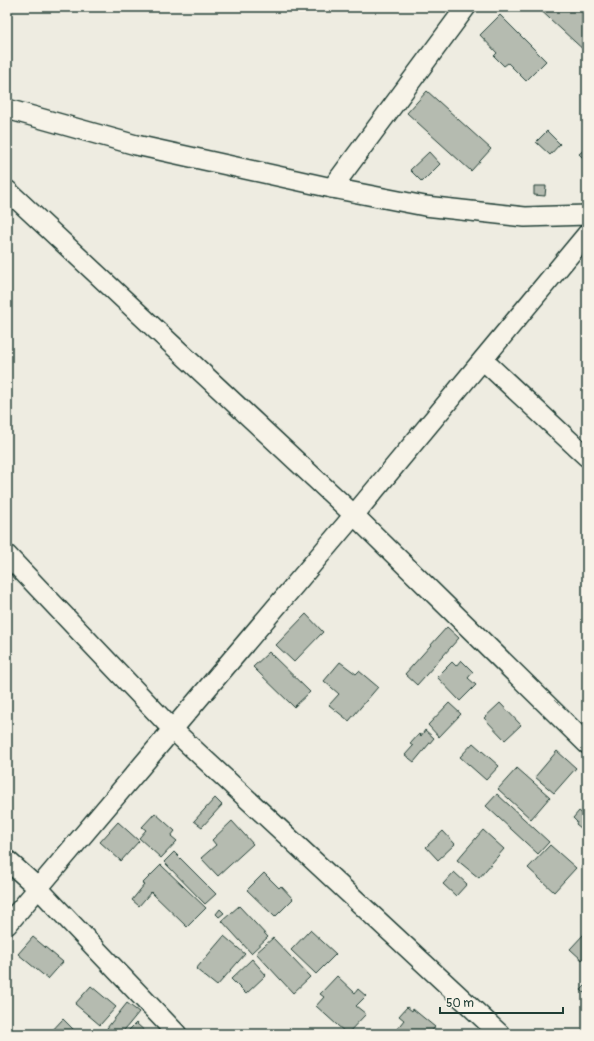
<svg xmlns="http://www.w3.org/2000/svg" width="594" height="1041" font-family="Pangolin,sans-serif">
	<rect width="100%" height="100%" fill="#eeece1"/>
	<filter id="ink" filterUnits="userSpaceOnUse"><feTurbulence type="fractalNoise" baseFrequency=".025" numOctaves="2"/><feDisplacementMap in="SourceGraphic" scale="8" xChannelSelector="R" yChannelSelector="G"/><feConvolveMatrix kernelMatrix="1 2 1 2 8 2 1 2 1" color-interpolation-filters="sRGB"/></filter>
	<g filter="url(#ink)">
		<!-- building -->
		<g fill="#b5bbb0" stroke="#1f3d34">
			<path d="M537,7h50v46z"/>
			<path d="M500,15l46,46 -20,20 -18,-18 -4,3 -10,-10 3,-3 -17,-18z"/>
			<path d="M427,91l64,58 -20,22 -64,-58z"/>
			<path d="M547,131l13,13 -10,11 -14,-13z"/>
			<path d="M587,141v29l-4,-4 4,-4 -8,-8 7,-6 -3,-3z"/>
			<path d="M429,152l11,12 -18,18 -12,-12z"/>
			<path d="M534,186h12l-1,10 -11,-1z"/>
			<path d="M306,614l17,18 -29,30 -18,-17z"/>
			<path d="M447,627l12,11 -42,47 -12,-11z"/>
			<path d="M269,652l41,40 -16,15 -41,-40z"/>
			<path d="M461,660l12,12 -5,6 8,7 -16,16 -23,-24 15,-15 4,4z"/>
			<path d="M340,662l16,12 3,-3 19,16 -29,34 -20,-16 10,-11 -15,-13z"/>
			<path d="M449,703l12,11 -22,23 -11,-12z"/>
			<path d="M500,703l21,22 -16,15 -21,-22z"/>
			<path d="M425,730l9,8 -20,24 -9,-7 8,-9 -3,-2 9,-10 2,2z"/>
			<path d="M473,743l26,23 -13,14 -26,-23z"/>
			<path d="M557,751l19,17 -22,25 -19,-16z"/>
			<path d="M517,768l33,29 -19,22 -33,-30z"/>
			<path d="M497,794l52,48 -11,12 -52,-48z"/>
			<path d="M215,798l7,7 -20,22 -8,-6z"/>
			<path d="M579,811l5,4 3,-4v22l-11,-9 1,-2 -4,-4z"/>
			<path d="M155,813l20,18 -4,5 6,5 -16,17 -22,-20 7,-8 -4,-3z"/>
			<path d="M232,821l21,23 -35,32 -17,-18 15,-13 -4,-5z"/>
			<path d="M118,822l21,19 -18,20 -21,-19z"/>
			<path d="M483,830l21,19 -25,29 -22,-18z"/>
			<path d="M443,831l12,13 -17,16 -12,-13z"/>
			<path d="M550,845l26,23 -22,24 -26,-24z"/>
			<path d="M174,852l42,42 -11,10 -41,-42z"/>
			<path d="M587,861v12l-6,-6z"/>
			<path d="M161,865l45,43 -19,19 -36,-35 -12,14 -7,-6 12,-15 -2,-1z"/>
			<path d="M454,872l13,12 -11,12 -13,-12z"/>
			<path d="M264,873l15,15 2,-2 12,13 -18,18 -28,-27z"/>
			<path d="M239,906l29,31 -17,16 -29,-32z"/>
			<path d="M220,909l4,4 -5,4 -3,-3z"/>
			<path d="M310,930l26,24 -20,20 -25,-24z"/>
			<path d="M584,934l3,2v19l-5,5 -12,-11z"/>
			<path d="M224,936l21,18 -28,32 -21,-17z"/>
			<path d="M33,937l30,25 -15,17 -30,-25z"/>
			<path d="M273,938l37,39 -17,16 -37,-40z"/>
			<path d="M252,959l14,16 -20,19 -15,-15z"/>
			<path d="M337,976l18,17 3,-4 8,7 -10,10 10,8 -19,20 -31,-28 8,-9 -4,-3z"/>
			<path d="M587,984v12l-6,-6z"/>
			<path d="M91,986l25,21 -16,18 -25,-21z"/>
			<path d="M127,1003l12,9 -18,22h-7l-7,-6z"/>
			<path d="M407,1007l5,4 1,-2 22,18 -6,7h-36l11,-14 -5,-4z"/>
			<path d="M63,1019l15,15h-29z"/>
			<path d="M136,1023l12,11h-23z"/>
		</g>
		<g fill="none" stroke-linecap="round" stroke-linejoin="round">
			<!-- minor casing -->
			<g stroke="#1f3d34" stroke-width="22">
				<g id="minor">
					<path d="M7,109l129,36 196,43 93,18 100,11 62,-2"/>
					<path d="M332,188l134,-181"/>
					<path d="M7,190l347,325 233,229"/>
					<path d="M483,360l104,97"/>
					<path d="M7,555l165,174 328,305"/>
					<path d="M7,860l31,28 139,146"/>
					<path d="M7,925l347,-410 233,-281"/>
				</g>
			</g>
			<!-- minor -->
			<use href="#minor" stroke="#f7f3e8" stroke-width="19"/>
		</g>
	</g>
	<!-- margin -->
	<rect width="594" height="1041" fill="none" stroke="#f7f3e8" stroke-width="24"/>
	<rect x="12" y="12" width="570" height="1017" fill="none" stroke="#1f3d34" stroke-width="1.5" filter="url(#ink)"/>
	<!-- scale -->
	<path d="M440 1007v6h123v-6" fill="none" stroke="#1f3d34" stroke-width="2"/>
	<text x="446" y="1007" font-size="12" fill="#1f3d34" stroke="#f7f3e8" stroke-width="3" paint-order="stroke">50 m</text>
</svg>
